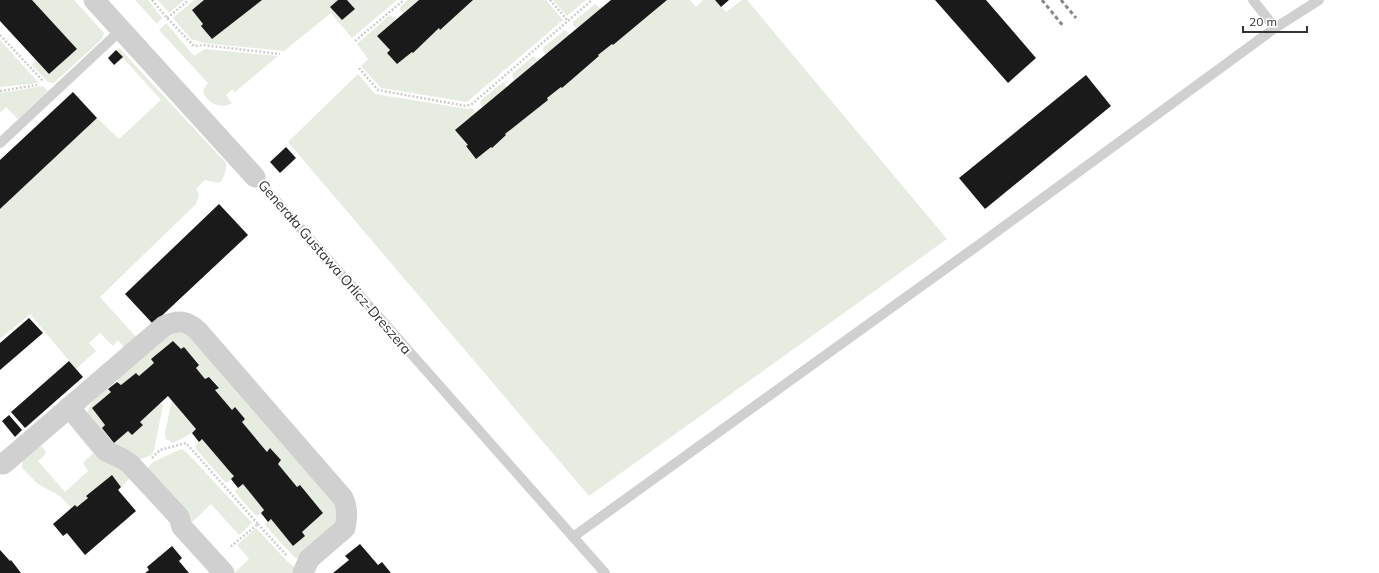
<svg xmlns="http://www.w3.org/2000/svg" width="1379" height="573" font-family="Mulish,sans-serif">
	<rect width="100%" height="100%" fill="#fff"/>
	<!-- green -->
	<g fill="#e6ecdf">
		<path d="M32,0h42l30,33 -2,6 -48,44 -6,-1 -16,-17 4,-5 13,14 28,-25z"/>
		<path d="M135,0h13l14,18 -5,6z"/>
		<path d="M158,0h26l-15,13z"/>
		<path d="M194,0h10l-12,10 11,14 -1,2 10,13 50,-39h76l-8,7 12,13 13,-11 -8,-9h50l-45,38 -21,-25 -47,38 -80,-8 -13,-4 -18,-21z"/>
		<path d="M408,0h11l-16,13 -3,-4 1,-3z"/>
		<path d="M473,0h73l17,20 -96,82 -86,-14 -20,-22 7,-7 -11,-15 33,-29 6,5 -18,16 12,14 -3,3 10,11 15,-12 1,1 26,-25 1,1z"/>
		<path d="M553,0h33l-19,16z"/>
		<path d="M667,0h23l6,7 7,-7h12l11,12 16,-12h5l200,239 -358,257 -301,-354 70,-68 17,20 93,15 4,-1 4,5 -8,32 -2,1 10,12 15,-11h1l14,-12 -1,-1 43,-34 -1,-2 14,-11 1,1 37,-31 -1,-2 14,-11 1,1z"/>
		<path d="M595,4l6,5 -24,20 -4,-4v-3z"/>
		<path d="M165,24h2l27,32 11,-7 73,7 -43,36 -3,-3 -6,6 6,8c-10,7 -27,0 -29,-13l5,-7 -49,-53z"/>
		<path d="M565,30l5,5 -24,20 -3,-5 1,-3z"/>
		<path d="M0,40l39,43 -39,4z"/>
		<path d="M119,48l107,115v7l-4,11 -4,2 -13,-3 -9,9 3,5 -3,10 -96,93 36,40 -10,13 -8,-10 -5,6 -13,-13 -11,10 7,8 -20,18 -46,-55 -30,25v-130l97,-91 22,21 42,-39 -45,-50z"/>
		<path d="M532,57h3l3,4 -24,20 -2,-7z"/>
		<path d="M503,82l4,5 -24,21 -3,-5 1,-3z"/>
		<path d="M43,86l5,5 -30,28 -12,-12 -6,6v-20z"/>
		<path d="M181,328l156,174 3,16 -41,41 -5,-2 -29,-32 6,-6 22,27 12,-10 -3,-4 21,-19 -23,-27 -3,1 -19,-23 3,-4 -10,-11 -4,3 -25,-30 3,-3 -10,-12 -3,3 -17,-20 4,-3 -9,-10 -5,2 -9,-11 3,-4 -15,-17 -3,2 -8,-8 -22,18 3,4 -15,13 -3,-3 -15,12 -6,-5 50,-48z"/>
		<path d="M107,387l4,5 -19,16 13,17 -3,3 12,15 14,-12 4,4 11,-10 -3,-3 21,-19 2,2 -9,45 -2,5 -14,5 -23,-11 -28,-32c1,-14 10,-21 20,-30z"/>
		<path d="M172,400l24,29 -6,5 -17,9 -7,-4 -1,-6z"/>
		<path d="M76,429l54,49 -9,9 -9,-12 -26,21 2,2 -11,9 -2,-2 -4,3 -11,-12 -22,-12 -16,-16 1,-9 14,-13h4l5,6 -1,3 -7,6 27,31 23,-21 -5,-8 10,-10 -19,-23z"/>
		<path d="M202,439l32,37 -6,6h-3l-29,-33 -1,-3z"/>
		<path d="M181,449l4,2 8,8 59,64 -13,12 -28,-31 -22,21 -42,-56 6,-7z"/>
		<path d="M243,484l21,26 -5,5h-4l-20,-23 1,-2z"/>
		<path d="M256,528l33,35 7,5v5h-62l15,-14 -12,-14z"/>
	</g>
	<!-- building -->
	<g fill="#1a1a1a">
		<path d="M0,0h32l45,49 -28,25 -49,-53z"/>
		<path d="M204,0h58l-50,39 -11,-13 2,-2 -11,-14z"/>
		<path d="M338,0h9l8,9 -13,11 -12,-13z"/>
		<path d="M419,0h54l-33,30 -1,-2 -26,25 -1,-1 -15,12 -10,-11 3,-3 -13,-14z"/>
		<path d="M611,0h56l-54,45 -1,-1 -14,11 1,1 -37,32 -1,-1 -14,11 1,2 -43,34 1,1 -14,13 -1,-1 -15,12 -10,-13 2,-1 -13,-15z"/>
		<path d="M715,0h14l-8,7z"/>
		<path d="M935,0h51l50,58 -28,25z"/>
		<path d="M116,50l7,7 -9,8 -6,-7z"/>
		<path d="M1086,75l25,31 -126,103 -26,-31z"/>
		<path d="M73,92l24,26 -97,91v-49z"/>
		<path d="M286,147l10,11 -16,15 -10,-11z"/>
		<path d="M219,204l29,31 -95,89 -28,-30z"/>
		<path d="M29,318l14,15 -43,37v-27z"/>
		<path d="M173,341l8,8 3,-2 15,18 -3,3 9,11 4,-2 10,11 -4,2 17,20 3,-3 10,12 -3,3 25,30 3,-4 11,12 -3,4 19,23 3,-2 23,28 -21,19 3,4 -12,10 -22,-27 -3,3 -7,-9 3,-3 -21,-26 -5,4 -7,-9 3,-3 -3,-3 -29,-34 -3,3 -7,-9 4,-4 -28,-33 -28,26 3,3 -11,10 -4,-4 -14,12 -12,-15 3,-3 -13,-17 19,-16 -3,-3 9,-7 4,3 15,-12 3,3 15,-13 -3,-4z"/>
		<path d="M69,361l14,16 -58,51 -14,-16z"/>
		<path d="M9,415l13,15 -7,7 -13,-16z"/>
		<path d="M112,475l9,12 -3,3 18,21 -51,44 -18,-22 -4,3 -10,-12 22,-19 2,2 11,-9 -2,-2z"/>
		<path d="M360,544l18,21 4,-3 9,11h-58l16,-13 -4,-4z"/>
		<path d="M172,546l10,12 -3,3 10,12h-44l4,-3 -2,-3z"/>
		<path d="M0,550l10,11 1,-1 10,13h-21z"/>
	</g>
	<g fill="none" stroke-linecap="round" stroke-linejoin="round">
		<!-- path -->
		<g stroke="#cdcdcd" stroke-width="2.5" stroke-dasharray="2 2" stroke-linecap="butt">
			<path d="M152,0l15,18 27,28 9,-1 77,9"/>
			<path d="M550,0l18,21"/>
			<path d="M167,18l22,-18"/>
			<path d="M0,35l44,47"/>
			<path d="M355,41l49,-41"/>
			<path d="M359,68l19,22 88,16 6,-2 120,-104"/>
			<path d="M0,91l37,-6"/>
			<path d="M152,458l8,-8 26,-7 72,81 -29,24"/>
			<path d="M258,524l29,32"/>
		</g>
		<!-- service -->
		<g stroke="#d0d0d0" stroke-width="10">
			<path d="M1253,0l22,28"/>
			<path d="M0,143l121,-113"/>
			<path d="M255,177l350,396"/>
			<path d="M573,537l411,-296 291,-213 44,-28"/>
		</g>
		<!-- minor -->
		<g stroke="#d0d0d0" stroke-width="21">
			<path d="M94,0l161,177"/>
			<path d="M69,407l37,44 17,8 7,5 49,53 3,10 42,46"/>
			<path d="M0,463l3,1 5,-4 156,-134c14,-6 23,-6 34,5l145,167c5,10 4,19 2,30l-36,31 -6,14"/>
		</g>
		<!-- rail -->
		<g stroke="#888" stroke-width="3" stroke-dasharray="4 3" stroke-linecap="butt">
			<path d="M1042,0l22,27"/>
			<path d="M1061,0l15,18"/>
		</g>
	</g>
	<g text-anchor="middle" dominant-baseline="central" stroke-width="4" stroke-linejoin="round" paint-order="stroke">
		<!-- street labels -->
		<g font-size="14" fill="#333" stroke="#fff">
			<text transform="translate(335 267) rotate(49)">Generała Gustawa Orlicz-Dreszera</text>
		</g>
	</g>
	<!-- scale -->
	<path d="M1243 26v6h64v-6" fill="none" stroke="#333333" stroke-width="2"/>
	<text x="1249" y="26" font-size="12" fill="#333333" stroke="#ffffff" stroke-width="3" paint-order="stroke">20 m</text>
</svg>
